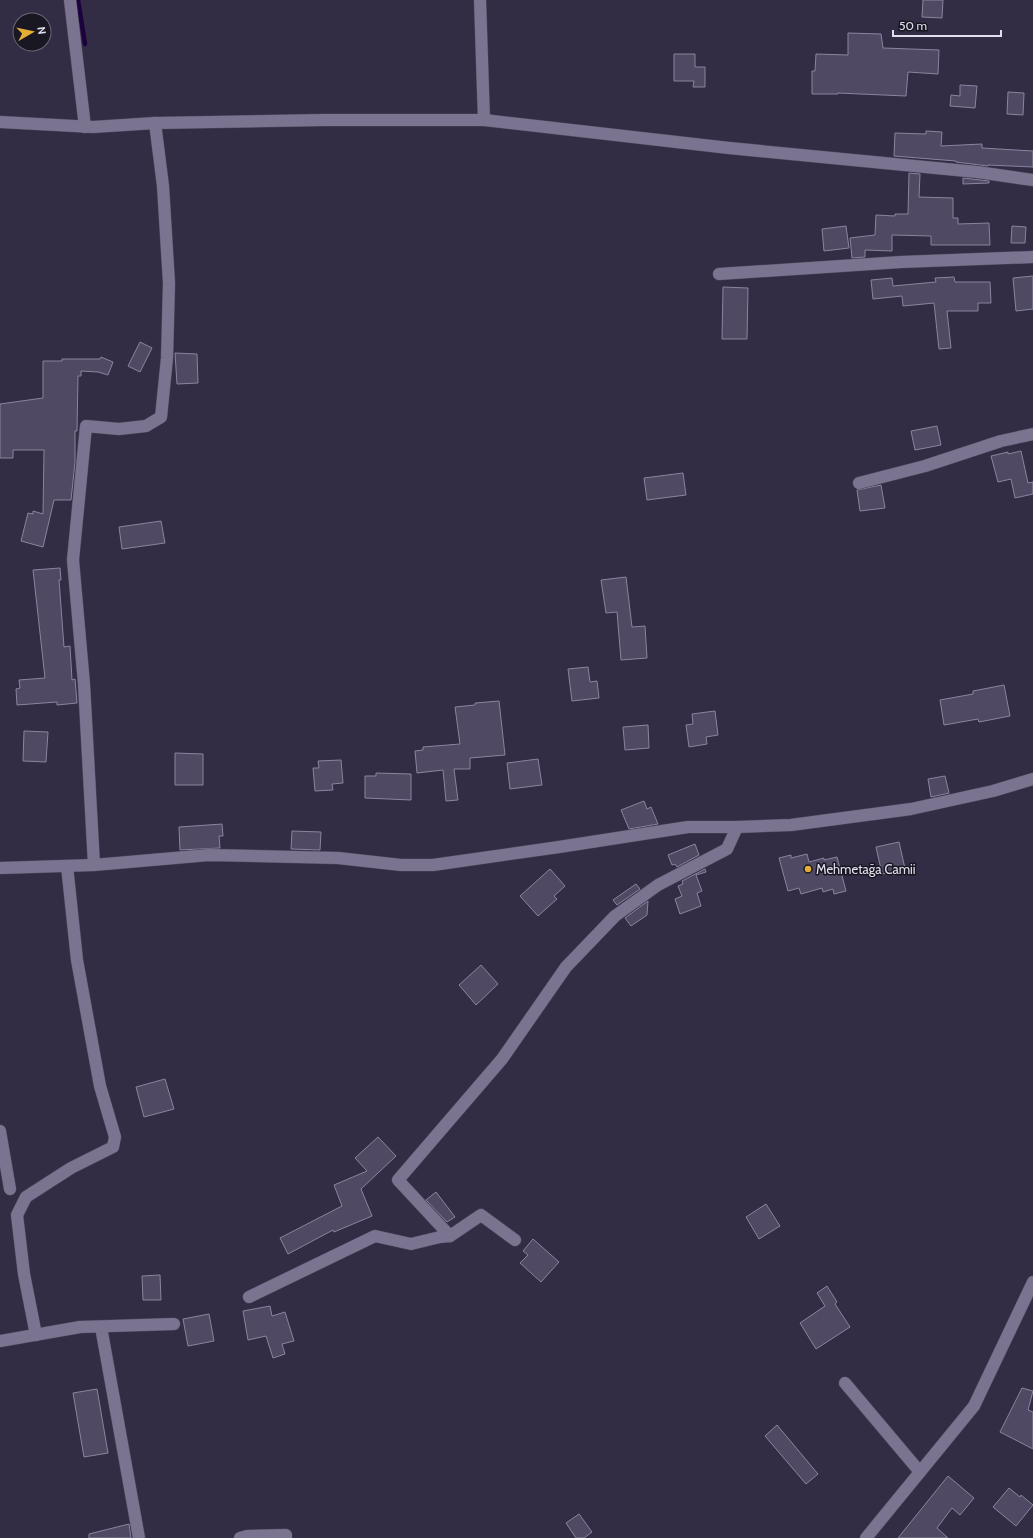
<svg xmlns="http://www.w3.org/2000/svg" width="1033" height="1538" font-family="Cabin,sans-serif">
	<rect width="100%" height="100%" fill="#322d45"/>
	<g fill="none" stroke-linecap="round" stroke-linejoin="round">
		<!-- stream -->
		<path stroke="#1b023e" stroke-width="4.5" d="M78,0l7,44"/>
	</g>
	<!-- building -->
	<g fill="#4f4963" stroke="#8a84a1">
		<path d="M923,0h20l-1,18 -20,-1z"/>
		<path d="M848,33l33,1 2,14 56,2 -1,24 -30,-2 -2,24 -68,-3v1h-26v-23h3l1,-17 32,1z"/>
		<path d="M674,54h21v13h10v20h-12l1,-6h-20z"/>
		<path d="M960,85l17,1 -2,22 -25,-2 1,-11 9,1z"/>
		<path d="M1008,92l16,1 -1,22 -16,-1z"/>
		<path d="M926,131l16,1 -1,14 41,-2v4l51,3v16l-45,-2v1l-32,-4v-1l-62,-5 1,-23 31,1z"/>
		<path d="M909,173l11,1 -1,23 34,1v20h5v6l31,-1 1,22h-59v-9l-39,-1v16l-27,-1v7l-13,1 -2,-20 25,-3 1,-20 19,1v-2h13z"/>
		<path d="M963,178l26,3v2l-26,1z"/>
		<path d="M846,226l3,22 -25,3 -2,-22z"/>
		<path d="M1012,226l14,1 -1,16h-14z"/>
		<path d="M1033,276v33l-17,2 -3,-33z"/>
		<path d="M954,277l1,5h35l1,21h-13v8h-31l4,37 -12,1 -5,-46 -31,3 -1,-10 -29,3 -2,-19 21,-2 1,8 43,-4 -1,-4z"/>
		<path d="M723,287l25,1 -1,51h-25z"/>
		<path d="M140,342l12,6 -12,24 -12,-6z"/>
		<path d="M175,353l22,1 1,29 -21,1z"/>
		<path d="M101,357l12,5 -5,13 -10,-3 -17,-1v5h-3l-1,55h-2v31l-4,38h-17l-11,47 -22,-6 7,-28 5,1v-3l10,3 1,-64h-31v8h-13v-54l43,-6v-37h19v-2h38z"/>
		<path d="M937,426l4,19 -26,5 -4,-19z"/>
		<path d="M1021,451l7,32 5,-1v12l-18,4 -4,-19 -13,3 -7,-26 17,-4v2z"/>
		<path d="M683,473l3,22 -39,5 -3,-22z"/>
		<path d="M881,485l4,23 -25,3 -3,-21z"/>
		<path d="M161,521l4,22 -43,6 -3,-22z"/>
		<path d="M60,568l1,12h-2l5,67 6,-1 2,34 3,-1 2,24 -20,2v-3l-40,3 -1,-16 4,-1 -1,-8 26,-2 -12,-108z"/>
		<path d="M626,577l6,50 13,-1 2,32 -26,2 -4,-48 -11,1 -5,-33z"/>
		<path d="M588,667l2,15 7,-1 2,17 -27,3 -4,-32z"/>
		<path d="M1004,685l6,31 -31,6 -1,-3 -34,6 -4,-25 33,-6v-3z"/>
		<path d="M499,701l6,54 -35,3v11h-16l4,31 -12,1 -3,-31 -26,3 -2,-22 8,-1v-3l37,-3 -5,-37 20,-2v-2z"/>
		<path d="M715,711l3,24 -12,2 1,7 -18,3 -3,-22 7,-1 -1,-10z"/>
		<path d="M648,725l1,23 -24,2 -2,-23z"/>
		<path d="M24,731l24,1 -2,30 -23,-1z"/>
		<path d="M175,753l28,1v31h-28z"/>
		<path d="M538,759l4,26 -32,4 -3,-26z"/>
		<path d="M341,760l2,23 -11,1 1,6 -18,1 -2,-23h6l-1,-7z"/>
		<path d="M376,773l35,1v26l-46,-2v-22h11z"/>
		<path d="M945,776l4,17 -18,4 -3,-18z"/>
		<path d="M644,801l3,8 4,-2 7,17 -29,5 -8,-19z"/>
		<path d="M222,824l1,12h-4l1,12 -40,2 -1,-23z"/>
		<path d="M292,831l29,1 -1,18 -29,-1z"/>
		<path d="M899,842l7,31 -13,2 -1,-3 -10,2 -6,-27z"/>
		<path d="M695,844l4,11 -22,12 -2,-3 -3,1 -4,-10z"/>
		<path d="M807,854l2,8 15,-4v2l13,-3 9,34 -12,3 -1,-5 -10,3 -1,-4 -21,6 -2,-6 -11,3 -9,-33 12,-3v3z"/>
		<path d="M550,869l15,17 -11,10 3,3 -19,17 -18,-20z"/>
		<path d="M705,869l1,3 -10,3 6,16 -5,2 4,13 -21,8 -5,-15 7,-3 -4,-10 5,-2 -1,-3z"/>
		<path d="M636,884l4,5 -23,16 -4,-5z"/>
		<path d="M648,901l-1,14 -16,11 -6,-8z"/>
		<path d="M481,965l17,19 -22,21 -17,-20z"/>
		<path d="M165,1079l9,30 -30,8 -8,-30z"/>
		<path d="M378,1137l18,19 -35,33 11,27 -38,16 -1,-2 -45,24 -8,-16 62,-32 -8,-21 33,-14 -12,-13z"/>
		<path d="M436,1192l19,25 -8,5 -21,-22z"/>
		<path d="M766,1204l14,22 -21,13 -13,-22z"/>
		<path d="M533,1239l26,23 -18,20 -21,-19 8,-8 -5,-4z"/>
		<path d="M160,1275l1,25h-18l-1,-24z"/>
		<path d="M827,1286l10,16 -2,2 15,23 -34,22 -16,-26 25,-17 -8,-13z"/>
		<path d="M270,1306l2,10 13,-4 9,29 -12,3 3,10 -12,4 -7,-22 -18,4 -5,-29z"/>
		<path d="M209,1314l5,27 -26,5 -5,-27z"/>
		<path d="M1022,1388l11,3 -5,19 5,2v37l-33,-17z"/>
		<path d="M97,1389l11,64 -24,4 -11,-64z"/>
		<path d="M777,1425l41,49 -12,10 -41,-48z"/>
		<path d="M948,1476l26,22 -14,17 -8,-7 -15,20 11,10h-50z"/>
		<path d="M1009,1488l11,9 1,-2 12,10 -17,21 -23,-19z"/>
		<path d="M579,1514l13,18 -8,6h-8l-10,-15z"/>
		<path d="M129,1524l2,14h-42v-4z"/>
	</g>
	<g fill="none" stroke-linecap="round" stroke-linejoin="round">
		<!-- minor casing -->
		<g stroke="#4e495e" stroke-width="13">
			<g id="minor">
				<path d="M70,0l15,127"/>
				<path d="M480,0l4,120"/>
				<path d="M0,122l93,5 62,-4 168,-3h161l245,28 248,24 56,8"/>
				<path d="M719,274l182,-12 132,-5"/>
				<path d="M859,483l66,-17 76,-25 32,-7"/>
				<path d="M94,865l-10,-181 -11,-124 13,-134 33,3 27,-3 15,-9 6,-59 2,-75 -6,-97 -8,-63"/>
				<path d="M0,868l94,-3 115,-10 129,3 63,7h32l126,-18 129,-20h49l54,-2 120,-16 82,-18 40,-12"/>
				<path d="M0,1131l10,58"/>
				<path d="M515,1240l-34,-25 -31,21 -52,-56 104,-121 64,-92 49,-51 43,-31 69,-36 10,-22"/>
				<path d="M249,1297l126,-61 36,8 29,-7 10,-1"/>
				<path d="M101,1327l38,211"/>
				<path d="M36,1335l-12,-61 -7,-59 9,-18 45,-29 42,-21 2,-10 -15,-51 -23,-126 -10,-94"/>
				<path d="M0,1341l80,-14 94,-3"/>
				<path d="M845,1383l75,89"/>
				<path d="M240,1538l7,-2 39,-1v3"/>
				<path d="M866,1538l108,-132 59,-124"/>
			</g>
		</g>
		<!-- minor -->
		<use href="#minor" stroke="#7a7491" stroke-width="12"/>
	</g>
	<!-- markers -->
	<circle fill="#e2af34" stroke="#191722" stroke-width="1.5" cx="808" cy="869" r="4"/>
	<g text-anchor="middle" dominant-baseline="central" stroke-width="3" stroke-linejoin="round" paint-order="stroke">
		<!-- poi labels -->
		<g font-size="13" fill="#e1deee" stroke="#191722" text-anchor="start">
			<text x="816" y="869">Mehmetağa Camii</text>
		</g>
	</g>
	<!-- north arrow -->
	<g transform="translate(32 32) rotate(81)"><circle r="19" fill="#191722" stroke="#696774"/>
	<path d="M0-3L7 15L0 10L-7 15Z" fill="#e2af34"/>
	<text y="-6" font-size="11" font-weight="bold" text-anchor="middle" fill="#e1deee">N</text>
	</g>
	<!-- scale -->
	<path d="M893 30v6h108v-6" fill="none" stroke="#e1deee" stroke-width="2"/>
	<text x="899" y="30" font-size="12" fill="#e1deee" stroke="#191722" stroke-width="3" paint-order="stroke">50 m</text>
</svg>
